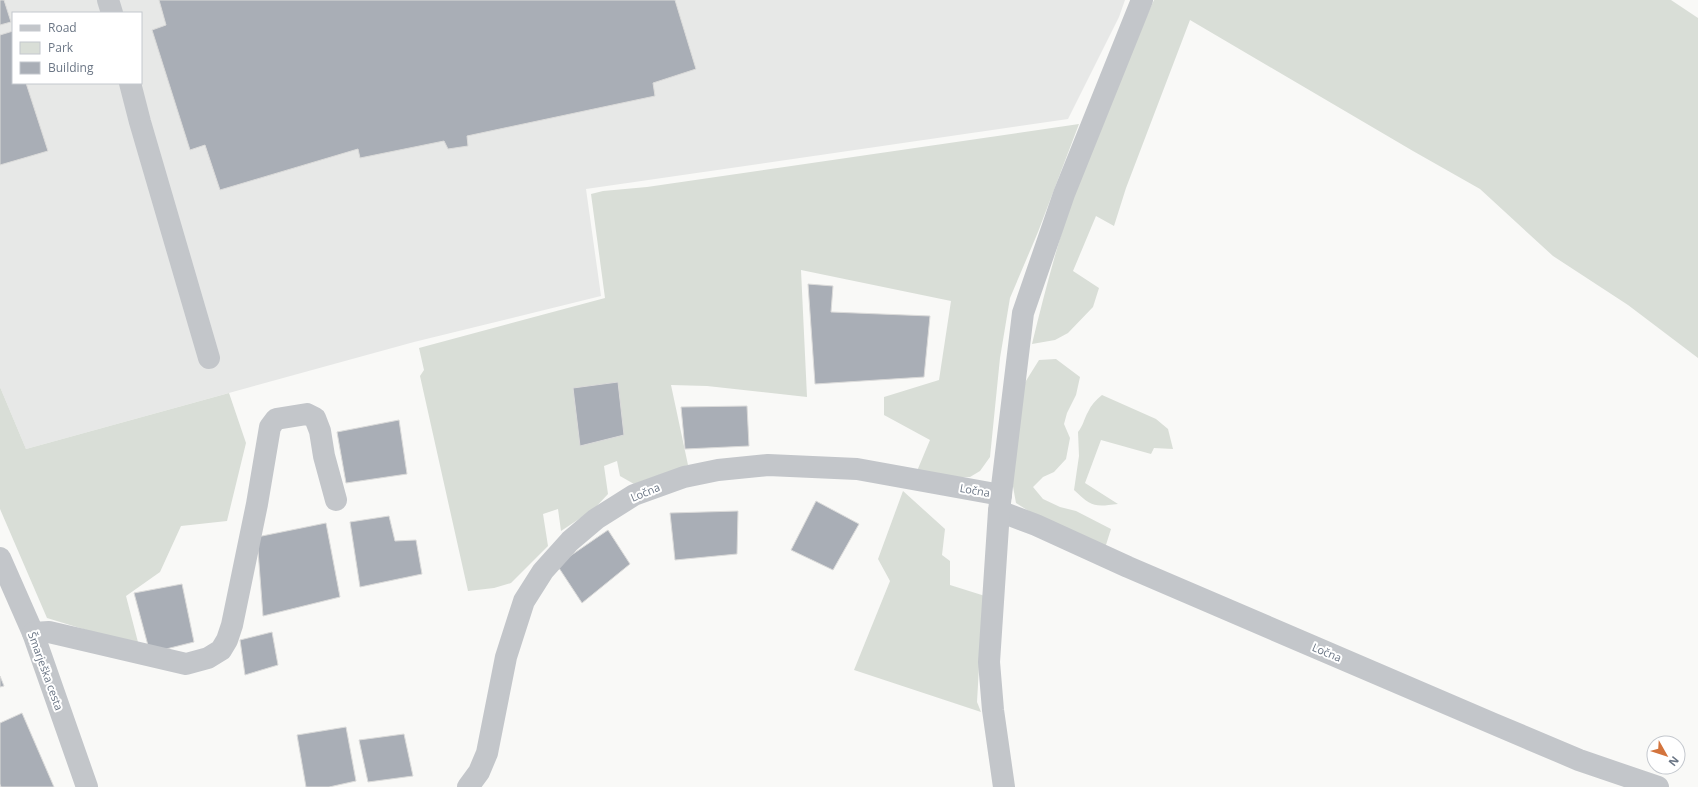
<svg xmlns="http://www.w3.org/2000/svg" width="1698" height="787" font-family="'Open Sans',sans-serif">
	<rect width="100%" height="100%" fill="#f9f9f7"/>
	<!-- built -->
	<path fill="#e7e8e7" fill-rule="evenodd" d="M0,0h1125l-6,17 -51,102 -482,70 15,107 -187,46 -388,107 -26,-62zM13,13h128v70h-128z"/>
	<!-- green -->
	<g fill="#d9ded7">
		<path d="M1154,0h517l27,18v340l-70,-53 -75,-49 -73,-67 -67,-38 -223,-131 -64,168 -12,38 -18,-10 -23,55 26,17 -6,19 -25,26 -13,7 -23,4c15,-62 32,-125 54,-185 20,-54 44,-107 68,-159z"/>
		<path d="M1079,124l-41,108 -28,66 -10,60 -10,99 -10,14 -10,6 -20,1 -33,-7 13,-31 -46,-25v-18l55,-17 12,-79 -150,-31 6,127 -100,-11 -36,-1 17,80 -54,19 -14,-8 -3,-15 -13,5 4,28 -14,15 -33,22 -3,-22 -15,5 5,32 -37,37 -17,5 -26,3 -48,-215 4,-6 -5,-22 186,-50 -14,-104 12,-3 44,-4z"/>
		<path d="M1056,359l24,18 -4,18 -9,18 -3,11 6,14 -4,21 -12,13 -11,5 -10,10 10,12 17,8 16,4 35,18 -6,19 -51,-21 -38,-24 -4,-22 12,-97 15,-24z"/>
		<path d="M0,387l26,62 203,-56 17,50 -19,78 -46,5 -21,46 -34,24 13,50 -92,-28 -47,-109z"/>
		<path d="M1102,395l54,24 12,10 5,20 -19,-1 -3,6 -50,-14 -16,43 33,21c-24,3 -26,3 -44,-14l5,-34 -1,-24c5,-6 6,-13 10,-20 3,-7 8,-12 14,-17z"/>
		<path d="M903,491l42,38 -3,26 8,6v24l35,11 -4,36 -4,70 4,10 -127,-42 36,-89 -12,-22z"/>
	</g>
	<!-- building -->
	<g fill="#a9aeb6" stroke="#dbdbda">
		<path d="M0,0h4l7,22 -11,3z"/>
		<path d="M159,0h516l21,69 -43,14 2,13 -188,40 1,10 -20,3 -4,-8 -84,17 -2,-9 -138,41 -15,-45 -15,5 -38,-120 14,-5z"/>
		<path d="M13,31v52h13l22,68 -48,14v-130z"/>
		<path d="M808,284l25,2 -2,26 99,4 -6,61 -109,7z"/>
		<path d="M618,382l6,53 -44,11 -7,-58z"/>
		<path d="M747,406l2,40 -64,3 -4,-42z"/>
		<path d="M399,420l8,54 -61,9 -9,-51z"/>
		<path d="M816,501l43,23 -26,46 -42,-20z"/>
		<path d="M738,511l-1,43 -62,6 -5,-47z"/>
		<path d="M389,516l6,25 21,-1 6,34 -62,13 -10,-65z"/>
		<path d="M326,523l14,74 -77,19 -6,-79z"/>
		<path d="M608,530l22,34 -48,39 -25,-38z"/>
		<path d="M182,584l12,58 -44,11 -16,-60z"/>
		<path d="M272,632l6,33 -33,10 -5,-35z"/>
		<path d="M0,676l4,10 -4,1z"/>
		<path d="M22,713l32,74h-53l-1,-3v-61z"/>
		<path d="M346,727l10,54 -27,6h-23l-9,-52z"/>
		<path d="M404,734l9,42 -45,6 -9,-42z"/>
	</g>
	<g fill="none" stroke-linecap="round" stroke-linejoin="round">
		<!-- minor -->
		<g stroke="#c3c6ca" stroke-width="22">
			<path d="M108,0l4,13"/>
			<path d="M130,83l10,39 69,236"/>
			<path d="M999,511l37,14 92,42 366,157 85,36 79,27"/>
			<path d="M0,558l33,75 54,154"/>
			<path d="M33,633l16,-1 137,32 22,-6 13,-8 6,-10 5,-15 25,-121 13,-77 6,-8 31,-5 8,4 5,13 4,25 12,44"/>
			<path d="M468,787l11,-15 8,-19 19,-96 18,-56 19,-30 27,-30 26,-22 38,-24 50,-18 34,-7 50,-5 89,4 144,26"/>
			<path d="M1004,787l-11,-77 -4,-48 10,-151 24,-198 41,-119 78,-194"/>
		</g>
	</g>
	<g text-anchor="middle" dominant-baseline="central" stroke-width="4" stroke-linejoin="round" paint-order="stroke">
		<!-- street labels -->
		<g font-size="11" fill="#6b7685" stroke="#fff">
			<text transform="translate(975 490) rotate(10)">Ločna</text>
			<text transform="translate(645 492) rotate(-23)">Ločna</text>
			<text transform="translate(1327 652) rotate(23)">Ločna</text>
			<text transform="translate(46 671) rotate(70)">Šmarješka cesta</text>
		</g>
	</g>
	<!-- legend -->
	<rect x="12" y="12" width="130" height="72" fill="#ffffff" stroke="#c4c8ce"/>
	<rect x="20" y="25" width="20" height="6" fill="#c3c6ca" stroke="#c4c8ce"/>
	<text x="48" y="32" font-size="12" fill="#6b7685">Road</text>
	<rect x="20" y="42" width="20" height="12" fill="#d9ded7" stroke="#c4c8ce"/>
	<text x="48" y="52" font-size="12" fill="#6b7685">Park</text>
	<rect x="20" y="62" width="20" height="12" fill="#a9aeb6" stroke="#c4c8ce"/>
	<text x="48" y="72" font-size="12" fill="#6b7685">Building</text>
	<!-- north arrow -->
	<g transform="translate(1666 755) rotate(129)"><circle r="19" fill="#ffffff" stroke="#c4c8ce"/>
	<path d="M0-3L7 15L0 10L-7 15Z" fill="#d3743d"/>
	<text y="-6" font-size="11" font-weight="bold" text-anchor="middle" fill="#6b7685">N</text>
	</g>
</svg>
